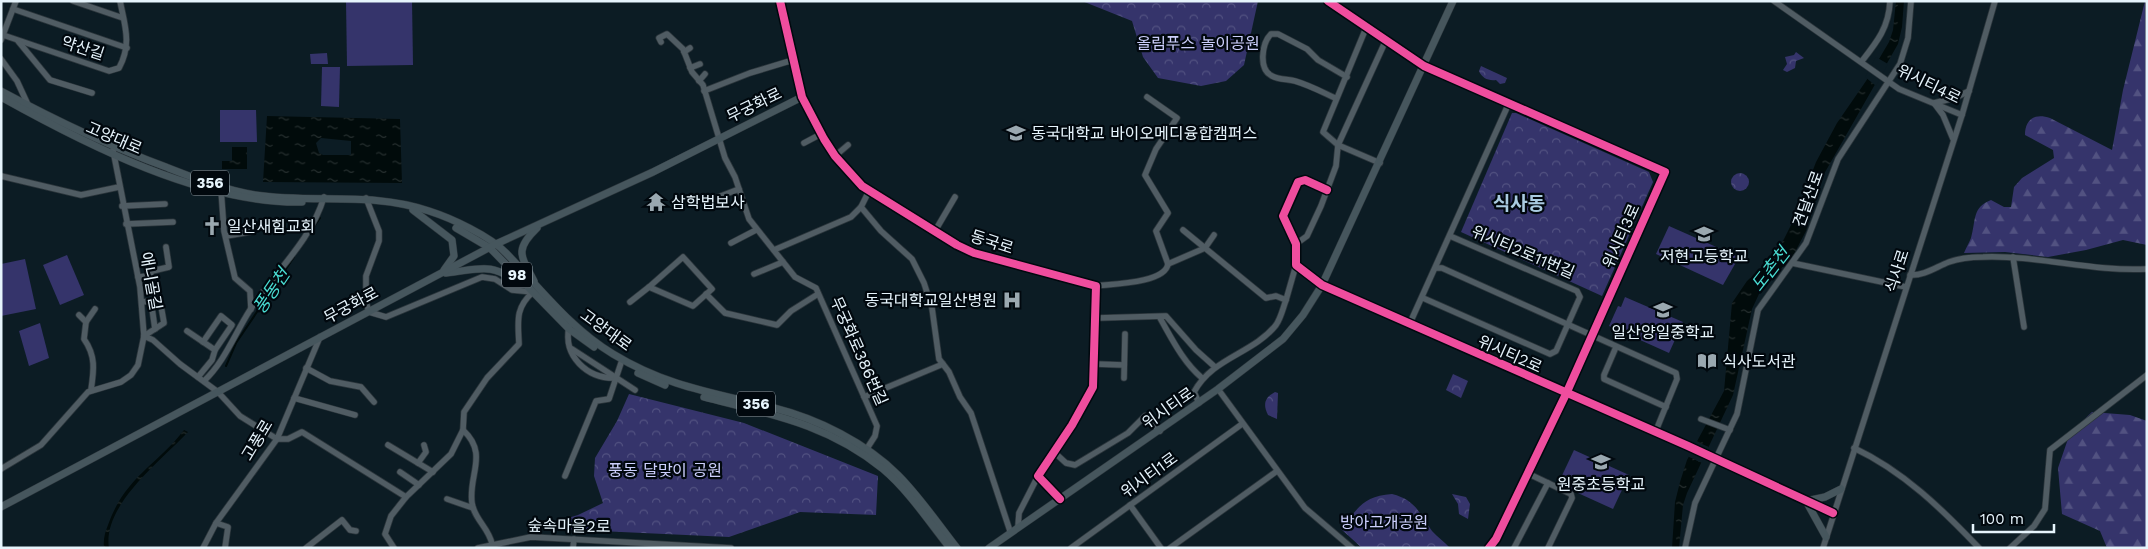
<svg xmlns="http://www.w3.org/2000/svg" width="2148" height="549" font-family="'Work Sans','Noto Sans KR',sans-serif">
	<defs>
		<pattern id="forest-firs" width="22" height="20" patternUnits="userSpaceOnUse" patternTransform="scale(1.25)"><rect width="22" height="20" fill="#35346b"/><path d="M5 1l3.5 6h-7zM16 11l3.5 6h-7z" fill="#525281"/></pattern>
		<pattern id="park-crowns" width="20" height="18" patternUnits="userSpaceOnUse" patternTransform="scale(1.25)"><rect width="20" height="18" fill="#35346b"/><path d="M2 6a3 3 0 1 1 6 0M12 15a3 3 0 1 1 6 0" fill="none" stroke="#525281"/></pattern>
		<pattern id="water-ripples" width="26" height="14" patternUnits="userSpaceOnUse" patternTransform="scale(1.25)"><rect width="26" height="14" fill="#010b0b"/><path d="M2 4q2-2 4 0t4 0M15 11q2-2 4 0t4 0" fill="none" stroke="#262f2f"/></pattern>
	</defs>
	<rect width="100%" height="100%" fill="#0c1c24"/>
	<!-- forest -->
	<g fill="url(#forest-firs)">
		<path d="M2145,1l2,244 -24,-5 -37,10 -38,7 -43,-5 -41,1c2,-5 5,-10 7,-15 5,-17 1,-31 20,-38l13,7h7l3,-20 8,-9 32,-20 -1,-8 -28,-15c0,-16 10,-22 25,-17l62,32 11,-60z"/>
		<path d="M2092,412l38,3 17,6v127h-40l-7,-17 -38,-17 -4,-46 12,-35z"/>
	</g>
	<!-- park -->
	<g fill="url(#park-crowns)">
		<path d="M1082,1h176l-14,64 -18,16 -25,5 -43,-8 -15,-21 -11,-36z"/>
		<path d="M1796,52l8,6 -8,3 -1,7 -8,4 -4,-2 4,-6 -2,-7 9,-2z"/>
		<path d="M1481,66l26,12 -2,5 -5,1 -4,-4c-8,1 -14,-2 -17,-9z"/>
		<path d="M1512,113h4l133,59 4,10 -51,114 -141,-64z"/>
		<circle cx="1740" cy="182" r="9"/>
		<path d="M1453,374l15,7 -7,17 -15,-8z"/>
		<path d="M1275,392l3,1 -1,26 -9,-4c-5,-10 -4,-17 7,-23z"/>
		<path d="M629,394l115,29 134,53 -2,39 -76,-3 -71,25 -194,-9 43,-13 25,-12 -9,-27 1,-18 22,-37z"/>
		<path d="M1392,494c24,6 27,19 40,37 5,6 13,11 18,17h-88l-21,-19c17,-21 22,-33 51,-35z"/>
		<path d="M1452,494l14,3 4,7 -2,15 -9,-5 -1,-10z"/>
	</g>
	<!-- pitch -->
	<g fill="#35346b">
		<path d="M346,1h66l1,64 -66,1z"/>
		<path d="M327,53l1,11h-17l-1,-10z"/>
		<path d="M322,67h18l-1,40 -18,-1z"/>
		<path d="M220,110h36l1,32h-37z"/>
		<path d="M1669,226l70,31 -16,28 -67,-31z"/>
		<path d="M67,255l17,40 -24,10 -17,-40z"/>
		<path d="M25,259l11,50 -35,7v-52z"/>
		<path d="M1625,297l58,25 -14,31 -60,-27 9,-20 3,1z"/>
		<path d="M40,323l9,35 -20,8 -10,-35z"/>
		<path d="M1574,450l55,25 -16,34 -55,-25z"/>
	</g>
	<!-- water -->
	<g fill="url(#water-ripples)" fill-rule="evenodd">
		<path d="M1896,1h8l-2,26 -4,17 -74,130 -18,57 -12,23 -35,40 -7,15 -19,86 -46,98 -4,12 -4,43h-7l3,-46 5,-20 7,-22 37,-69 8,-88 15,-22 25,-24 12,-18 11,-22 21,-55 21,-39 29,-42 23,-39 4,-12z"/>
		<path d="M267,116l133,3 2,64 -139,-1zM321,138l30,3v14h-28l-4,-2 -3,-10z"/>
		<path d="M232,147h15v22h-25v-8h10z"/>
		<path d="M184,430l4,2c-26,28 -86,73 -79,116h-5c-1,-8 1,-16 4,-23 17,-48 48,-59 76,-95z"/>
	</g>
	<!-- pier -->
	<g fill="#0c1c24">
		<path d="M1876,57l12,7 -12,22 -11,-9z"/>
		<path d="M1695,441l14,6 -7,16 -15,-7z"/>
	</g>
	<g fill="none" stroke-linecap="round" stroke-linejoin="round">
		<!-- stream -->
		<g stroke="#010b0b" stroke-width="2">
			<path d="M313,228l7,-10"/>
			<path d="M226,366l10,-23 58,-86"/>
		</g>
		<!-- minor casing -->
		<g stroke="#2c363c" stroke-width="7">
			<g id="minor">
				<path d="M73,1l50,17"/>
				<path d="M780,1l22,96 22,42 11,17 27,30 95,59 17,8 122,33 -3,101 -21,38 -34,51 22,23"/>
				<path d="M1328,1l96,65 241,106 -99,222 -70,145 -7,9"/>
				<path d="M1774,1l125,88 63,26"/>
				<path d="M13,9l114,39"/>
				<path d="M1366,28l-43,104 15,13 42,18"/>
				<path d="M3,35l106,36 10,-3c13,-24 6,-42 1,-67"/>
				<path d="M1,40l15,-39"/>
				<path d="M18,41l32,39 42,13"/>
				<path d="M661,42l-2,-4 8,-4 16,15 9,23 11,13 22,73 10,19 14,42 46,58 21,11 61,138 -2,10 -9,14"/>
				<path d="M684,52l6,-4"/>
				<path d="M1,59l16,22 12,26"/>
				<path d="M1862,61c15,-19 27,-34 28,-60"/>
				<path d="M690,68l10,-4"/>
				<path d="M699,81l6,-7"/>
				<path d="M704,91l46,-18 43,-13"/>
				<path d="M1335,98c-13,-6 -26,-13 -40,-17 -7,-2 -16,-1 -23,-5 -14,-7 -10,-33 -1,-42h7l29,15 11,11 29,17"/>
				<path d="M1953,139l-10,-24 -9,-12 21,-5 14,-7"/>
				<path d="M804,143l17,-9"/>
				<path d="M835,156l13,-11"/>
				<path d="M1,176l80,19 38,-8"/>
				<path d="M221,189l3,42 11,47 15,13 1,18"/>
				<path d="M1327,190l-22,-10 -7,2 -15,34 13,28v21l26,20 366,161 145,67"/>
				<path d="M366,198l13,33v10l-13,35v26l3,10 17,5 96,-40 13,2 17,11 21,2"/>
				<path d="M708,201l31,-12"/>
				<path d="M122,206l43,-2"/>
				<path d="M861,207l20,24 31,28 12,24 8,25 7,51 10,13 11,25 11,16 39,118"/>
				<path d="M126,224l47,-2"/>
				<path d="M1183,230l83,68 10,-2 10,4 10,-35"/>
				<path d="M935,231l20,-34"/>
				<path d="M226,236l24,-4"/>
				<path d="M731,243l25,-13"/>
				<path d="M1296,244l11,-8 14,-30 15,-40 2,-21 48,-105"/>
				<path d="M774,250l77,-33 10,-10 8,-16"/>
				<path d="M683,257l29,32 -19,17 -44,-19z"/>
				<path d="M2013,257l11,70"/>
				<path d="M1792,263l114,24"/>
				<path d="M1168,264l37,-16 9,-13"/>
				<path d="M1436,268h6l234,105 1,6 -22,54"/>
				<path d="M754,274l29,-12"/>
				<path d="M1910,275c14,1 26,-8 39,-13 11,-4 23,-5 34,-5 55,-2 109,15 164,12"/>
				<path d="M138,277l11,-1 3,-5 17,-4 -3,-20"/>
				<path d="M1096,286c17,-2 69,-3 72,-22l-12,-33 12,-18 -23,-38 11,-26 21,-31 -30,-21"/>
				<path d="M706,294l19,19 52,12 14,-14 27,-17"/>
				<path d="M1423,298l127,56 6,-3 24,-54 -3,-6 -127,-55"/>
				<path d="M142,302l9,-1 4,28"/>
				<path d="M630,302l19,-15"/>
				<path d="M79,315l7,7 -2,17c12,17 10,31 7,51"/>
				<path d="M1097,318l69,-2 30,34 19,17"/>
				<path d="M1160,318c12,21 23,44 42,60"/>
				<path d="M86,322l9,-13"/>
				<path d="M1410,323l99,-220"/>
				<path d="M569,327c-6,29 18,52 47,51"/>
				<path d="M187,331l28,19 -3,10 -14,17"/>
				<path d="M144,336l9,4 27,24 38,28 22,24 37,23h11l14,-7 104,65"/>
				<path d="M144,336l20,-13 -4,-23"/>
				<path d="M203,342l18,-26 11,9 -17,25"/>
				<path d="M1616,347l-12,28v4l62,28"/>
				<path d="M572,349l63,41"/>
				<path d="M1095,364l29,1"/>
				<path d="M306,368l24,13 31,6 13,15"/>
				<path d="M1124,378l1,-44"/>
				<path d="M204,381c21,-20 30,-46 46,-71 24,-37 61,-69 74,-113"/>
				<path d="M1218,389l87,119 47,40"/>
				<path d="M864,397l79,-33"/>
				<path d="M294,398l61,17"/>
				<path d="M1199,403l-5,-11c19,-35 59,-38 82,-67 5,-7 7,-17 10,-25"/>
				<path d="M1701,419l29,11"/>
				<path d="M463,430c26,24 5,45 9,73 2,16 17,25 20,41"/>
				<path d="M388,445l45,27"/>
				<path d="M1854,448c49,23 88,61 125,100"/>
				<path d="M1054,452l12,11 9,2 53,-32 17,-17 15,15"/>
				<path d="M418,463l8,-11 -2,-7"/>
				<path d="M1,469l40,-24 47,-53 33,-10 10,-7 7,-10 6,-29 -4,-49 -27,-137"/>
				<path d="M400,472l19,13"/>
				<path d="M1529,474l42,20 1,4 -24,50"/>
				<path d="M565,476l31,-75 13,-2 13,-39"/>
				<path d="M447,499l26,9"/>
				<path d="M1130,505l31,43"/>
				<path d="M216,523l12,4 -3,21"/>
				<path d="M1018,527l1,-14 19,-37"/>
				<path d="M203,548l13,-25 61,-84 43,-102"/>
				<path d="M306,548l36,-28 8,10 6,1"/>
				<path d="M394,548l-9,-14 6,-18 15,-19 45,-43 12,-24 1,-18 23,-34 32,-34c-1,-23 -4,-36 14,-52"/>
				<path d="M478,548l53,-11 200,11"/>
				<path d="M573,548l1,-9"/>
				<path d="M1071,548l171,-124"/>
				<path d="M1170,548l107,-77"/>
				<path d="M1514,548l34,-65"/>
				<path d="M1685,548l10,-45 42,-89 21,-104 48,-67 32,-84 62,-95 8,-26 3,-37"/>
				<path d="M1823,548l139,-433 33,-114"/>
				<path d="M2010,548l24,-22 11,-17 5,-59 97,-75"/>
			</g>
		</g>
		<!-- major casing -->
		<g stroke="#2c363c" stroke-width="8">
			<g id="major">
				<path d="M1,91c54,29 108,55 165,76 28,11 58,23 89,28 59,9 115,-4 174,16 22,7 61,25 77,42 35,36 64,75 107,101 54,33 102,39 161,54 44,11 92,35 124,67 22,22 40,49 59,73"/>
				<path d="M1,97c86,48 202,107 301,105"/>
				<path d="M413,210l39,30 2,16 -10,14"/>
				<path d="M456,228l34,20 79,81 25,18"/>
				<path d="M446,273c36,-4 43,-11 74,10"/>
				<path d="M534,281c-13,-25 -20,-31 3,-53"/>
				<path d="M638,373l27,12"/>
				<path d="M704,397c66,17 124,27 179,72 26,22 46,53 67,79"/>
				<path d="M1,507l495,-263 157,-72 149,-75"/>
				<path d="M1826,537l-20,-36 19,-4 16,-8"/>
				<path d="M989,548l229,-159 65,-50 20,-24 19,-30 131,-284"/>
			</g>
		</g>
		<!-- minor -->
		<use href="#minor" stroke="#505c63" stroke-width="5.5"/>
		<!-- major -->
		<use href="#major" stroke="#46565d" stroke-width="7"/>
		<!-- cycleway casing -->
		<g stroke="#01080e" stroke-width="11">
			<g id="cycleway">
				<path d="M780,1l22,96 22,42 11,17 27,30 95,59 17,8 122,33 -3,101 -21,38 -34,51 22,23"/>
				<path d="M1328,1l96,65 241,106 -99,222 -70,145 -7,9"/>
				<path d="M1327,190l-22,-10 -7,2 -15,34 13,28v21l26,20 366,161 145,67"/>
			</g>
		</g>
		<!-- cycleway -->
		<use href="#cycleway" stroke="#ef4d9e" stroke-width="8"/>
	</g>
	<!-- icons -->
	<defs>
		<g id="university-bare" transform="scale(1.5)"><path d="M0-5L7-2L0 1L-7-2ZM-4 1L0 2.5L4 1V4Q0 6-4 4Z" fill="#9aa8b0" stroke="#01080e" stroke-width="2.5" paint-order="stroke"/></g>
		<g id="temple-bare" transform="scale(1.5)"><path d="M0-6L5-2H3V0L6.5 2.5H4V6H1.5V3h-3V6H-4V2.5H-6.5L-3 0V-2H-5Z" fill="#9aa8b0" stroke="#01080e" stroke-width="2.5" paint-order="stroke"/></g>
		<g id="church-bare" transform="scale(1.5)"><path d="M-1.2-6h2.4v3.5h3.3v2.4h-3.3V6h-2.4V-.1h-3.3v-2.4h3.3Z" fill="#9aa8b0" stroke="#01080e" stroke-width="2.5" paint-order="stroke"/></g>
		<g id="school-bare" transform="scale(1.5)"><path d="M0-5L7-2L0 1L-7-2ZM-4 1L0 2.5L4 1V4Q0 6-4 4Z" fill="#9aa8b0" stroke="#01080e" stroke-width="2.5" paint-order="stroke"/></g>
		<g id="hospital-bare" transform="scale(1.5)"><path d="M-5-5h3v3.5h4V-5h3V5h-3V1.5h-4V5h-3Z" fill="#9aa8b0" stroke="#01080e" stroke-width="2.5" paint-order="stroke"/></g>
		<g id="library-bare" transform="scale(1.5)"><path d="M-6-4Q-3-5.5-.7-3.5V5Q-3 3-6 4ZM6-4Q3-5.5 .7-3.5V5Q3 3 6 4Z" fill="#9aa8b0" stroke="#01080e" stroke-width="2.5" paint-order="stroke"/></g>
	</defs>
	<g fill-rule="evenodd">
		<use href="#university-bare" x="1016" y="133"/>
		<use href="#temple-bare" x="656" y="202"/>
		<use href="#church-bare" x="212" y="226"/>
		<use href="#school-bare" x="1704" y="234"/>
		<use href="#hospital-bare" x="1012" y="300"/>
		<use href="#school-bare" x="1663" y="310"/>
		<use href="#library-bare" x="1707" y="361"/>
		<use href="#school-bare" x="1601" y="462"/>
	</g>
	<g text-anchor="middle" dominant-baseline="central" stroke-width="4.5" stroke-linejoin="round" paint-order="stroke">
		<!-- shield labels -->
		<g fill="#01080e" stroke="#a1adb5" stroke-width="1">
			<rect x="191" y="170.5" width="38" height="25" rx="4"/>
			<rect x="502" y="262.5" width="30" height="25" rx="4"/>
			<rect x="737" y="391.5" width="38" height="25" rx="4"/>
		</g>
		<g font-size="15" font-weight="bold" fill="#e6f4fc">
			<text x="210" y="183">356</text>
			<text x="517" y="275">98</text>
			<text x="756" y="404">356</text>
		</g>
		<!-- park labels -->
		<g font-size="16" fill="#cccffc" stroke="#01080e">
			<text x="1198" y="43">올림푸스 놀이공원</text>
			<text x="665" y="470">풍동 달맞이 공원</text>
			<text x="1384" y="522">방아고개공원</text>
		</g>
		<!-- street labels -->
		<g font-size="16" fill="#e6f4fc" stroke="#01080e">
			<text transform="translate(83 48) rotate(18)">약산길</text>
			<text transform="translate(1929 84) rotate(26)">위시티4로</text>
			<text transform="translate(754 105) rotate(-26)">무궁화로</text>
			<text transform="translate(114 138) rotate(23)">고양대로</text>
			<text transform="translate(1808 199) rotate(-70)">견달산로</text>
			<text transform="translate(1621 236) rotate(-66)">위시티3로</text>
			<text transform="translate(992 242) rotate(18)">동국로</text>
			<text transform="translate(1523 252) rotate(23)">위시티2로11번길</text>
			<text transform="translate(1897 271) rotate(-72)">식사로</text>
			<text transform="translate(151 281) rotate(80)">애니골길</text>
			<text transform="translate(351 305) rotate(-28)">무궁화로</text>
			<text transform="translate(606 330) rotate(36)">고양대로</text>
			<text transform="translate(859 351) rotate(66)">무궁화로386번길</text>
			<text transform="translate(1510 354) rotate(24)">위시티2로</text>
			<text transform="translate(1168 408) rotate(-35)">위시티로</text>
			<text transform="translate(257 440) rotate(-59)">고풍로</text>
			<text transform="translate(1149 475) rotate(-36)">위시티1로</text>
			<text transform="translate(569 526) rotate(1)">숲속마을2로</text>
		</g>
		<!-- poi labels -->
		<g font-size="16" fill="#e6f4fc" stroke="#01080e" text-anchor="start">
			<text x="1031" y="133">동국대학교 바이오메디융합캠퍼스</text>
			<text x="671" y="202">삼학법보사</text>
			<text x="227" y="226">일산새힘교회</text>
			<text x="1704" y="256" text-anchor="middle">저현고등학교</text>
			<text x="997" y="300" text-anchor="end">동국대학교일산병원</text>
			<text x="1663" y="332" text-anchor="middle">일산양일중학교</text>
			<text x="1722" y="361">식사도서관</text>
			<text x="1601" y="484" text-anchor="middle">원중초등학교</text>
		</g>
		<!-- water labels -->
		<g font-size="18" font-style="italic" fill="#49dcd2" stroke="#01080e">
			<text transform="translate(1770 269) rotate(-52)">도촌천</text>
			<text transform="translate(271 291) rotate(-56)">풍동천</text>
		</g>
		<!-- quarter labels -->
		<g font-size="19" font-weight="bold" fill="#a9cbe0" stroke="#01080e">
			<text x="1519" y="203">식사동</text>
		</g>
	</g>
	<!-- border -->
	<rect width="2148" height="549" fill="none" stroke="#e6f4fc" stroke-width="5"/>
	<!-- scale -->
	<path d="M1973 524v8h81v-8" fill="none" stroke="#e6f4fc" stroke-width="2.5"/>
	<text x="1980" y="524" font-size="15" fill="#e6f4fc" stroke="#01080e" stroke-width="4" paint-order="stroke">100 m</text>
</svg>
